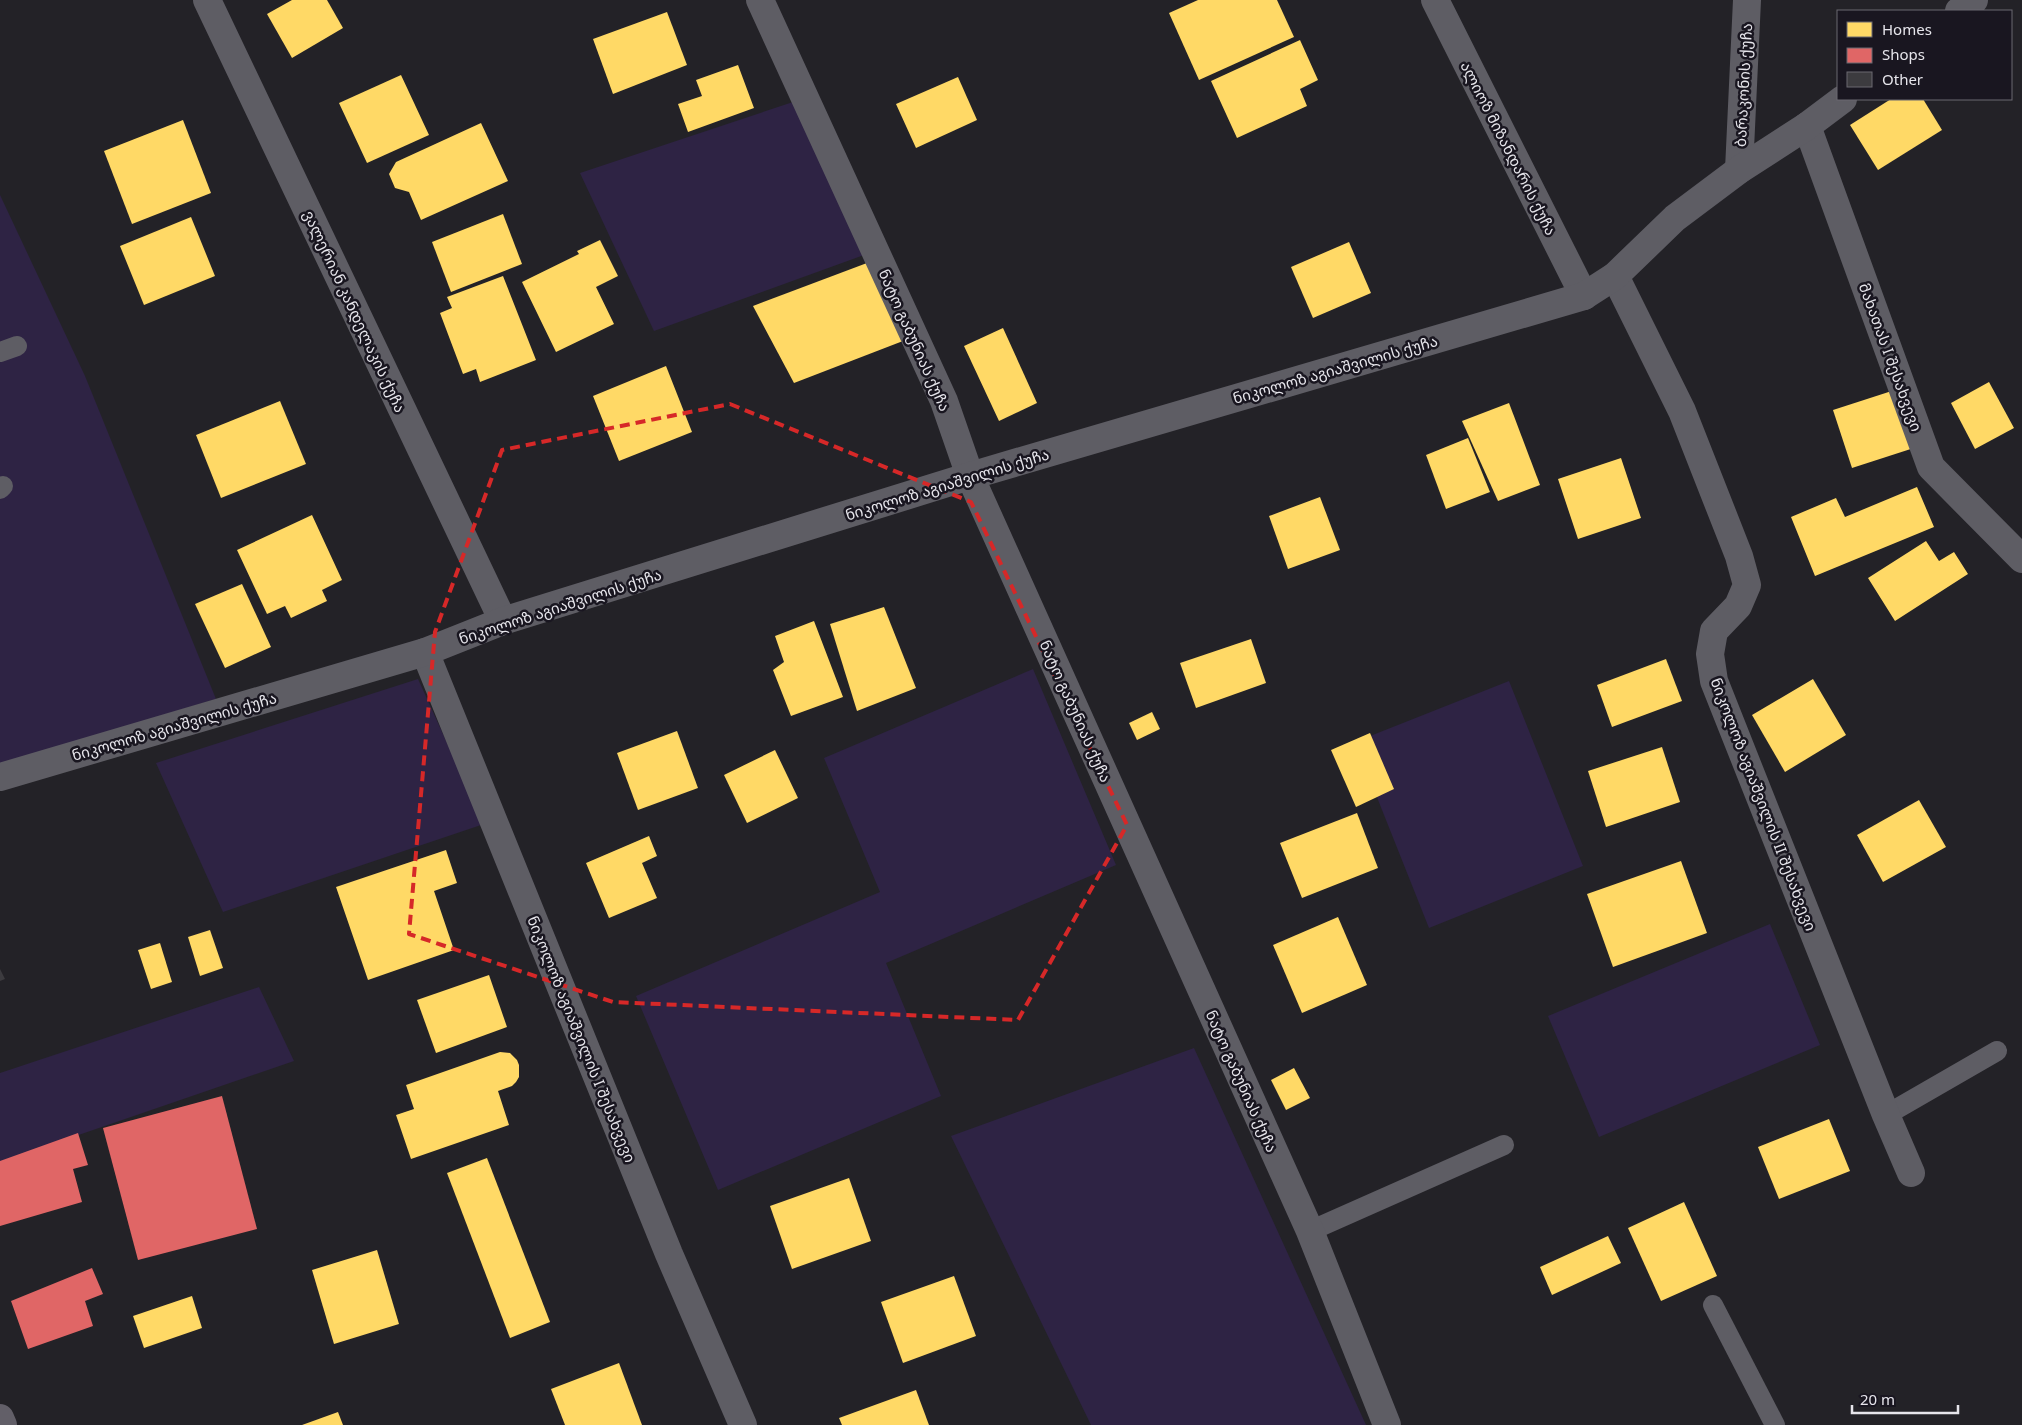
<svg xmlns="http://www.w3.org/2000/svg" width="2022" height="1425" font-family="Georgia,'Noto Sans Georgian',serif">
	<rect width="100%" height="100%" fill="#232227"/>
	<!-- green -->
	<g fill="#2e2344">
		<path d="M793,102l71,153 -210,76 -74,-158z"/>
		<path d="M0,195l85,181 131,323 -216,66z"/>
		<path d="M1033,669l83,196 -230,98 55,133 -223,94 -82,-194 244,-104 -56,-134z"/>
		<path d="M418,679l66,145 -261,88 -67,-149z"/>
		<path d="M1509,681l74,185 -154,62 -74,-186z"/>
		<path d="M1770,924l50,121 -221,92 -51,-121z"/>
		<path d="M259,987l35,74 -294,101v-89z"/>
		<path d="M1194,1048l172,377h-275l-140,-289z"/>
	</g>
	<!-- homes -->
	<g fill="#ffd966">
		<path d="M292,0h35l16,28 -51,30 -25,-44z"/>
		<path d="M1198,0h79l17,37 -95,43 -30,-67z"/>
		<path d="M667,12l20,53 -74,29 -20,-55z"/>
		<path d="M1300,40l18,40 -18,9 7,17 -70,32 -26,-57z"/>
		<path d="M738,65l16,43 -66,24 -10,-28 24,-8 -6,-16z"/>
		<path d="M401,75l28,60 -62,28 -28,-60z"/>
		<path d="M958,77l19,43 -61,28 -20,-44z"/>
		<path d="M1891,99h32l19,31 -64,40 -28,-45z"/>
		<path d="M183,120l28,73 -79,31 -28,-73z"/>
		<path d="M481,123l27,58 -87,39 -12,-28 -14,-4 -6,-14 7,-12z"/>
		<path d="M503,214l19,50 -71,28 -19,-50z"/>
		<path d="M191,217l24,59 -71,29 -24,-59z"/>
		<path d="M600,240l18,36 -22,11 18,37 -58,28 -34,-70 57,-28 -2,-3z"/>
		<path d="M1349,242l22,51 -58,25 -22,-51z"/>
		<path d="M867,263l36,78 -109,42 -41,-77z"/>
		<path d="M503,276l33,84 -56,22 -4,-13 -13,5 -23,-61 12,-5 -5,-11z"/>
		<path d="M1003,328l34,75 -38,18 -35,-75z"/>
		<path d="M666,366l26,66 -73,29 -26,-65z"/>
		<path d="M1989,382l25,46 -39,21 -24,-46z"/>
		<path d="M1901,388l19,58 -68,22 -19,-58z"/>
		<path d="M280,401l26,63 -85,34 -25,-63z"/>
		<path d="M1509,403l31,82 -42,16 -36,-80z"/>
		<path d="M1468,438l22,54 -44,17 -20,-54z"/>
		<path d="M1621,458l20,60 -63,21 -20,-60z"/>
		<path d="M1917,487l17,40 -119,49 -24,-59 45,-19 9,19z"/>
		<path d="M1320,497l20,53 -52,19 -19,-53z"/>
		<path d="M312,515l30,65 -20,10 5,11 -36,17 -6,-12 -18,8 -30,-64z"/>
		<path d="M1926,541l13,20 15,-9 14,22 -73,47 -27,-43z"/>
		<path d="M242,584l29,63 -46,21 -30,-64z"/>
		<path d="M884,607l32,81 -59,23 -27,-87z"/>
		<path d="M814,621l29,76 -52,19 -18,-46 11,-8 -9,-26z"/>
		<path d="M1251,639l15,44 -70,25 -16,-45z"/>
		<path d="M1666,659l16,42 -70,26 -15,-42z"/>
		<path d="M1813,679l33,56 -61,37 -33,-57z"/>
		<path d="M1152,712l8,17 -23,11 -8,-17z"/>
		<path d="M677,731l21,57 -60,22 -21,-57z"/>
		<path d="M1370,733l24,56 -38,18 -25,-57z"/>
		<path d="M1662,747l18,55 -74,25 -18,-56z"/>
		<path d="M775,750l23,48 -51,25 -23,-48z"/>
		<path d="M1919,800l27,47 -63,35 -26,-47z"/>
		<path d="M1357,813l21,55 -76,30 -22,-55z"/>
		<path d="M649,836l8,20 -15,7 15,35 -48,20 -23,-55z"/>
		<path d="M446,850l11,33 -23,8 20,59 -86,30 -32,-93z"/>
		<path d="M1681,861l26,72 -94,34 -26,-73z"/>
		<path d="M1338,917l29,68 -65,28 -29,-68z"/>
		<path d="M210,930l13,38 -23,8 -12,-39z"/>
		<path d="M160,943l12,39 -21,7 -13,-39z"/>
		<path d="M489,975l18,52 -71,26 -19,-53z"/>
		<path d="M500,1052l10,1 7,7 2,5v12l-3,5 -4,4 -14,5 11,34 -98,34 -15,-44 18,-6 -8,-24z"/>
		<path d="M1294,1068l16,30 -24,12 -15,-30z"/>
		<path d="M1829,1119l21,52 -71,28 -21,-52z"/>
		<path d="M487,1158l63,164 -40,16 -63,-165z"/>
		<path d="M849,1178l22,63 -79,28 -22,-63z"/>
		<path d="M1684,1202l33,74 -56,25 -33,-73z"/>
		<path d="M1608,1236l13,27 -69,32 -12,-28z"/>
		<path d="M377,1250l22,74 -65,20 -22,-74z"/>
		<path d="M954,1276l22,60 -73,27 -22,-61z"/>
		<path d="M192,1296l10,32 -58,20 -11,-32z"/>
		<path d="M619,1363l23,62h-77l-14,-36z"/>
		<path d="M916,1390l13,35h-87l-3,-7z"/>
		<path d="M338,1412l5,13h-41z"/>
	</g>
	<!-- shops -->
	<g fill="#e06666">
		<path d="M222,1096l35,133 -119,31 -35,-132z"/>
		<path d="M78,1133l10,32 -15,4 9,33 -82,24v-65z"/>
		<path d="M92,1268l11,26 -18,7 8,25 -65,23 -17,-48z"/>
	</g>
	<!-- building -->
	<path fill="#3c3b3f" d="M0,969l5,10 -5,2z"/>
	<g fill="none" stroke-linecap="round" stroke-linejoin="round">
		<!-- lane -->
		<g stroke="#5e5d64" stroke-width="20">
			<path d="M0,352l17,-6"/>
			<path d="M0,489l3,-3"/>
			<path d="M1886,1115l111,-64"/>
			<path d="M1310,1231l194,-86"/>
			<path d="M1713,1305l62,120"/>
		</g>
		<!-- street -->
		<g stroke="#5e5d64" stroke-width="28">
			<path d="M207,0l296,621"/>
			<path d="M760,0l184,401 26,75 340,755 77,194"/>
			<path d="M1435,0l149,296"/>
			<path d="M1959,11l15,-11"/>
			<path d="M1807,126l124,341 91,92"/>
			<path d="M1739,170l8,-170"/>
			<path d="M1615,276l67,135 57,145 8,29 -9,21 -24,25 -4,23 4,27 172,434 25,58"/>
			<path d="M425,652l244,602 74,171"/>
			<path d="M0,777l425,-125 78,-31 467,-145 614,-180 31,-20 60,-58 64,-48 68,-44 36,-27"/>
		</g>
		<!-- secondary -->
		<path stroke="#625f68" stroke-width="28" d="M0,1418l3,7"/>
	</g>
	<!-- marked area -->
	<path fill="none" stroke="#d62828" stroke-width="4" stroke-dasharray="10 6" stroke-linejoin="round" d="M730,404l241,98 156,323 -109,195 -405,-18 -204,-68 26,-302 67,-182z"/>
	<g text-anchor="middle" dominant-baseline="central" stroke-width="5" stroke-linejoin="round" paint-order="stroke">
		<!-- street labels -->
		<g font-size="15" fill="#e6e5eb" stroke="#191620">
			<text transform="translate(1743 85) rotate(-87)">ბარაკონის ქუჩა</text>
			<text transform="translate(1509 148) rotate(63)">ალიოზ მიზანდარის ქუჩა</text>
			<text transform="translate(355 311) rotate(65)">ვალერიან კანდელაკის ქუჩა</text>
			<text transform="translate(915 340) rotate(66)">ნატო გაბუნიას ქუჩა</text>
			<text transform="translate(1891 357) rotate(70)">მახათას I შესახვევი</text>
			<text transform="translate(1335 369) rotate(-16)">ნიკოლოზ აგიაშვილის ქუჩა</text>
			<text transform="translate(947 484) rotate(-17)">ნიკოლოზ აგიაშვილის ქუჩა</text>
			<text transform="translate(560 606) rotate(-18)">ნიკოლოზ აგიაშვილის ქუჩა</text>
			<text transform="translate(1076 711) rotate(66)">ნატო გაბუნიას ქუჩა</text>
			<text transform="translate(174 726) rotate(-16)">ნიკოლოზ აგიაშვილის ქუჩა</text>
			<text transform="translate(1764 804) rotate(69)">ნიკოლოზ აგიაშვილის II შესახვევი</text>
			<text transform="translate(582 1039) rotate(68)">ნიკოლოზ აგიაშვილის I შესახვევი</text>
			<text transform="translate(1242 1081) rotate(66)">ნატო გაბუნიას ქუჩა</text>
		</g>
	</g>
	<!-- legend -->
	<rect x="1837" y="10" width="175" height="90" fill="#191620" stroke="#6b6971"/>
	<rect x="1847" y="22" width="25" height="15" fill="#ffd966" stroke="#6b6971"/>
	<text x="1882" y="35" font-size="15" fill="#e6e5eb">Homes</text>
	<rect x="1847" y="48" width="25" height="15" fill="#e06666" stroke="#6b6971"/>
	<text x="1882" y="60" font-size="15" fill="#e6e5eb">Shops</text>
	<rect x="1847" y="72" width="25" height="15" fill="#3c3b3f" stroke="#6b6971"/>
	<text x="1882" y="85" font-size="15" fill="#e6e5eb">Other</text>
	<!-- scale -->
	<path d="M1852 1405v8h106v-8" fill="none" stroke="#e6e5eb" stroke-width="2.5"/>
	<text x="1860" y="1405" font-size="15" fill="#e6e5eb" stroke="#191620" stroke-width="4" paint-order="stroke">20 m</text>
</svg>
